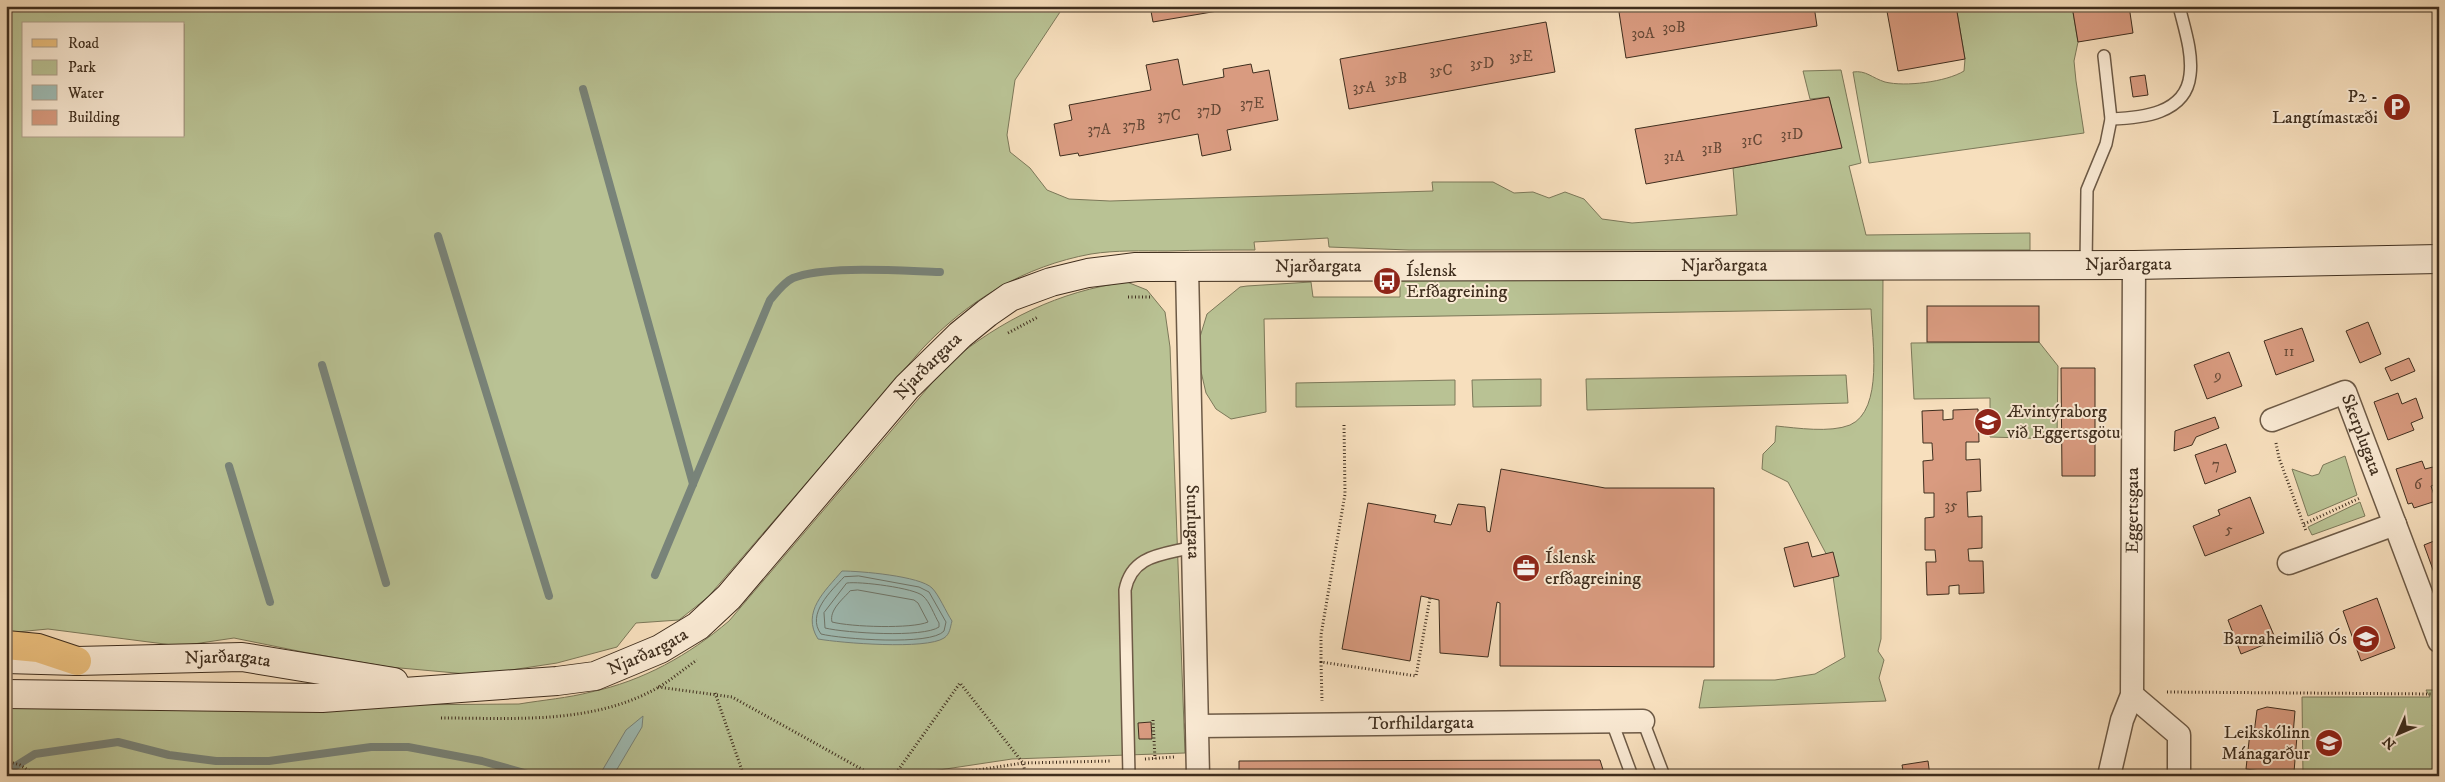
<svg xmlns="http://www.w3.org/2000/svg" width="2445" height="782" font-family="'IM FELL DW Pica',serif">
	<rect width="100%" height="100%" fill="#f7dfbd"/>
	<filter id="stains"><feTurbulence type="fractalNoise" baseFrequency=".004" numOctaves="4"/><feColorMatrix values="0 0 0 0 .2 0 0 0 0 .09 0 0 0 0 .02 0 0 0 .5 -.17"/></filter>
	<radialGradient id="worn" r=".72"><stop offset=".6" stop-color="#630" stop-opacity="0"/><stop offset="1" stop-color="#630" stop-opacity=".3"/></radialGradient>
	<!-- green -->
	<g fill="#b9c294" stroke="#7c7859" fill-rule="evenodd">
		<path d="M6,6h1053l3,3 -47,71 -8,55 3,17 20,16 17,22 22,9 41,2 323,-10 -1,-9h61l21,11 19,-1 16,6 16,-6 19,7 18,20 30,4 105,-8 -4,-47 108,-20 -12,-51 -19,2 -7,-28 38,-1 20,93 -12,3 17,69 164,-2v17h-621l-80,-3 -1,-9 -74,4 1,8c-29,0 -58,0 -88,1 -25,0 -51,-1 -76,3 -66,12 -123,46 -169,95l-214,248 -29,23 -43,3 -19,24 -60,16 -79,12 -89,-8 -86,-15 -69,-14 -54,8 -132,-17 -42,4zM24,24h160v112h-160z"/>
		<path d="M1956,6h116l6,36 -4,19 2,20 8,52 -215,30 -16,-91c13,-2 19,6 32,10 20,5 61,0 79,-11l1,-12z"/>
		<path d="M1883,276l-2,363 -3,12 6,9 -5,18 7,23 -187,7 5,-28h71l40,-6 30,-17 -14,-94 -43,-81 -26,-13 1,-15 12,-12 1,-16c21,2 54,7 74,-1 34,-15 22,-86 21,-116l-607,10 2,93 -35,7 -15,-10 -10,-16 -10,-43 11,-36 33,-27 7,-1 64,-4 2,15h87v-16z"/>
		<path d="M1127,282l20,8 18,22 5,35 15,406 -173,6 -113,17h-893v-68l513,-4c24,-4 49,-6 72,-12 52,-11 98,-37 138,-71l220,-258c52,-43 110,-72 178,-81z"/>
		<path d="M2039,342l19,24 -1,73 -67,-2v-39l-76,1 -3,-56z"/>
		<path d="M1846,375l2,28 -261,7 -1,-31z"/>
		<path d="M1541,379v27l-68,1 -1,-27z"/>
		<path d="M1455,380v25l-159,2v-24z"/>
		<path d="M2345,456l12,39 -49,21 -16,-47 20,7 7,-2 4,-9z"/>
		<path d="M2360,502l5,14 -53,19 -4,-8z"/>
		<path d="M2426,690h13v86h-136l-1,-79h128z"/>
	</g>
	<!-- water -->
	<g fill="#9ebcb5" stroke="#788379">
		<path d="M842,571c18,0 78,5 90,17 7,7 14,24 20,33 -2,7 -2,13 -8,17 -18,12 -103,5 -126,1 -17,-27 7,-48 24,-68z"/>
		<path d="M643,716l-1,11 -29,49h-14l27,-46z"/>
	</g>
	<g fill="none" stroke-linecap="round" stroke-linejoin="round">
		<!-- shore -->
		<g stroke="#6e756a" stroke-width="1">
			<path d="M859,576l60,11 10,5 17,30 -2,9c-13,15 -103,8 -123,3 -15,-20 10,-43 23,-57z"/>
			<path d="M847,583c12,-2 68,5 76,13 7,6 11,19 16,27v4c-16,11 -93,6 -114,1l-1,-15z"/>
			<path d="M858,590l56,10 4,3 10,19c-16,7 -77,5 -96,0 -3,-12 11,-23 18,-31z"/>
		</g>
		<!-- stream -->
		<g stroke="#788379" stroke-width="8">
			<path d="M583,89l110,395"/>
			<path d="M438,236l111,360"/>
			<path d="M322,365l64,218"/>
			<path d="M229,466l41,136"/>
			<path d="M655,575l115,-275c6,-7 14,-18 23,-22 32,-13 110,-7 147,-6"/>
			<path d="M6,772l29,-18 83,-12 51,13 47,6h53l102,-14h37l74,14 53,15"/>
		</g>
	</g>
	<!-- building -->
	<g fill="#d99b80" stroke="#3f2e1e">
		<path d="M1150,6h97l-94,16z"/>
		<path d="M1653,6h161l3,20 -191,32 -7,-46z"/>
		<path d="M1886,6h70l9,53 -67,12z"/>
		<path d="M2072,6h57l4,27 -55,9z"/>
		<path d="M1546,22l9,50 -206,37 -9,-50z"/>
		<path d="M1178,59l5,26 41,-8 -1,-8 28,-5 2,9 16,-3 9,50 -51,10 4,20 -29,6 -4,-22 -119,22 -1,-3 -18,3 -6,-32 18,-4 -3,-15 82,-15 -5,-25z"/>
		<path d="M2145,75l3,20 -15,2 -3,-20z"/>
		<path d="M1829,97l13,51 -196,36 -11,-55z"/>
		<rect x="1927" y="306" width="112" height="36"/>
		<path d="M2368,322l13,32 -21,9 -14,-32z"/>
		<path d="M2302,328l12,33 -38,14 -12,-34z"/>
		<path d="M2229,352l13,34 -35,13 -13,-34z"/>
		<path d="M2409,358l6,13 -24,10 -6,-13z"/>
		<path d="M2061,368h34v108h-33z"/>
		<path d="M2398,393l4,11 14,-6 7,20 -12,5 3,7 -26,10 -14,-38z"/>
		<path d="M1978,409l1,33h-13v18l14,-1 1,32 -14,1 1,25 14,-1v32l-14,1 1,12h14l1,32 -25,1v-9l-10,1v8l-22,1 -1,-33h10l-1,-12h-10v-32l9,-1v-24h-10l-1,-32 10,-1 -1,-17h-9l-1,-32 21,-1v10l10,-1v-9z"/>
		<path d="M2215,417l4,11 -23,9 -4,8 -18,6 1,-20z"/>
		<path d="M2226,444l10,28 -31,12 -10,-29z"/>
		<path d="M2422,461l3,8 8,-2 6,16 -8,3 5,15 -22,7 -2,-5 -4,1 -12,-35z"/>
		<path d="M1501,469l104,19h109v179l-214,-1v-63l-3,-1 -9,55 -48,-4 -1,-53 -18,-4 -11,65 -68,-12 26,-146 68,12 -2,7 17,3 7,-21 27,3 2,24 3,1z"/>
		<path d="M2250,497l14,36 -59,23 -12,-30 27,-11 -2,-5z"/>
		<path d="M2439,539v38l-3,1 -12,-33z"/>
		<path d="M1808,542l4,15 21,-5 6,24 -45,11 -10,-39z"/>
		<path d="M2377,598l18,50 -34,13 -18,-50z"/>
		<path d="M2261,605l15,35 -35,14 -13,-34z"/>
		<path d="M2267,707l28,4 -2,24 4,1 -3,36 7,1v3h-40v-5l-15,-2 4,-37 4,1 3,-23z"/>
		<path d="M2439,721v13l-6,-9z"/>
		<path d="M1151,722l1,17h-13l-1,-16z"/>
		<path d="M1600,760l5,16h-366v-15z"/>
		<path d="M1928,761l2,15h-26l-2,-11z"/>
	</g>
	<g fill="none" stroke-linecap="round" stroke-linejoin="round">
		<!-- service casing -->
		<g stroke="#6d5a46" stroke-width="14">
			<g id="service">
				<path d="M2111,119c30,-1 75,-5 79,-44 3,-22 -6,-48 -11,-69"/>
				<path d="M2086,266l1,-76 19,-46 5,-25 -7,-63"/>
				<path d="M1643,721l21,55"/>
				<path d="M1612,722l20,54"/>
				<path d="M1129,776l-4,-186c7,-36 38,-35 68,-43"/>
			</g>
		</g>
		<!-- minor casing -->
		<g stroke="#6d5a46" stroke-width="25">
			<g id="minor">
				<path id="s1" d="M1187,268l11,508"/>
				<path id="s2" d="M2272,420l73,-28 94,249"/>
				<path d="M2289,563l106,-39"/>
				<path d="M2132,695l47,40v41"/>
				<path id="s3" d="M1197,726l446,-5"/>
				<path id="s4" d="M2109,776l13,-56 10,-25 2,-430"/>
			</g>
		</g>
		<!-- secondary casing -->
		<g stroke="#3f2e1e" stroke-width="30">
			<g id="secondary">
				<path id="s5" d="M6,659l71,2 165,-4 152,25"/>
				<path id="s6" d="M6,694l316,4 235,-17 38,-5 65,-27 38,-23 31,-29 178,-210 53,-52 27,-22 23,-16 41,-15 37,-9 48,-6 998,-2 305,-6"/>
			</g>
		</g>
		<!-- primary casing -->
		<g stroke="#3f2e1e" stroke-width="30">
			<path id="primary" d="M6,645l32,3 39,13"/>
		</g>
		<!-- path -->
		<g stroke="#3f2e1e" stroke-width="3" stroke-dasharray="1 2.5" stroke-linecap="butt">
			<path d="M1128,297h23"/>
			<path d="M1008,333l30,-16"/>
			<path d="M1344,425l1,69 -24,141v27l95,14 14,-78"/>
			<path d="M2276,443l3,15 27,73"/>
			<path d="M2304,524l56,-26"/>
			<path d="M1321,662l1,39"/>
			<path d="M658,687l74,10 142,79"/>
			<path d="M2167,692l267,2 5,-7"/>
			<path d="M715,693l29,83"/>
			<path d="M441,718c73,0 152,7 218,-31 13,-8 25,-18 38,-27"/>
			<path d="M1153,720l2,39"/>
			<path d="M1145,759l29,-2"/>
			<path d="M6,761l14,4 17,11"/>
			<path d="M894,776l66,-93 63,80 3,13"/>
			<path d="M938,776l85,-13 89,-2"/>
		</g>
		<!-- service -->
		<use href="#service" stroke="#faead4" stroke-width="11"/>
		<!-- minor -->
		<use href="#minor" stroke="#faead4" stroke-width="22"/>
		<!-- secondary -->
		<use href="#secondary" stroke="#faead4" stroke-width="28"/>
		<!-- primary -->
		<use href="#primary" stroke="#ecc07e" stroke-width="28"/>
	</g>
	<!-- icons -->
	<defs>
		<g id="parking-disc" transform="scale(1.4375)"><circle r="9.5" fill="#8f2418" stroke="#faead4"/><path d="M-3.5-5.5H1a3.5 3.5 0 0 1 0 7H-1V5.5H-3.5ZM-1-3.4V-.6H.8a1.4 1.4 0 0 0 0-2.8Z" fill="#fff"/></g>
		<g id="bus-disc" transform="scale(1.4375)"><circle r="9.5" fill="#8f2418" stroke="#faead4"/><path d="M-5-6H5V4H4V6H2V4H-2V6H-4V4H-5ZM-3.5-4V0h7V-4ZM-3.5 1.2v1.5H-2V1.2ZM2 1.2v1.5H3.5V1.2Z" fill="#fff"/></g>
		<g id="school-disc" transform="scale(1.4375)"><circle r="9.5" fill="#8f2418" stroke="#faead4"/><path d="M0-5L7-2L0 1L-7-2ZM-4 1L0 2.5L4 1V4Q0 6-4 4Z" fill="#fff"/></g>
		<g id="office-disc" transform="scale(1.4375)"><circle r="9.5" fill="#8f2418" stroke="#faead4"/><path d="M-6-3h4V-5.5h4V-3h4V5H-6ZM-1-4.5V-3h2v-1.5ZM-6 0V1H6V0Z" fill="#fff"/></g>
	</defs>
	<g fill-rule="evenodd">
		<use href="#parking-disc" x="2397" y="107"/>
		<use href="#bus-disc" x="1387" y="281"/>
		<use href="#school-disc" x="1988" y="422"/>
		<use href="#office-disc" x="1526" y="568"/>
		<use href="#school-disc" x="2366" y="639"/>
		<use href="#school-disc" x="2329" y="743"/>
	</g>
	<g text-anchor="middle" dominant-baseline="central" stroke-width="4" stroke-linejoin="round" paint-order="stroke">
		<!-- number labels -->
		<g font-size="15" fill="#664936">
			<text x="1674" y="27">30B</text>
			<text x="1643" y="33">30A</text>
			<text x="1521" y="56">35E</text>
			<text x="1482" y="63">35D</text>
			<text x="1441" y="70">35C</text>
			<text x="1396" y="78">35B</text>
			<text x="1364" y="87">35A</text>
			<text x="1252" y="103">37E</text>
			<text x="1209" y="110">37D</text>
			<text x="1169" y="115">37C</text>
			<text x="1134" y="125">37B</text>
			<text x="1099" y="129">37A</text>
			<text x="1792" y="134">31D</text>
			<text x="1752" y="140">31C</text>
			<text x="1712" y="148">31B</text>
			<text x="1674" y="156">31A</text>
			<text x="2289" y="351">11</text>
			<text x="2218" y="375">9</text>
			<text x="2216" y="464">7</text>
			<text x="2418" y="484">6</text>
			<text x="1951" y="505">35</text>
			<text x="2229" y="529">5</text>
		</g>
		<!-- poi labels -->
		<g font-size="18" fill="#3f2e1e" stroke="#faead4" text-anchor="end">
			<text x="2378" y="97">P2 -<tspan x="2378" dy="21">Langtímastæði</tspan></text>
			<text x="1406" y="271" text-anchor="start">Íslensk<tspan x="1406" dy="21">Erfðagreining</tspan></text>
			<text x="2007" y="412" text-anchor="start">Ævintýraborg<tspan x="2007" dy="21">við Eggertsgötu</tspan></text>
			<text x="1545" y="558" text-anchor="start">Íslensk<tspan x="1545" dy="21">erfðagreining</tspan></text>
			<text x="2347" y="639">Barnaheimilið Ós</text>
			<text x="2310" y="733">Leikskólinn<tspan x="2310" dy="21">Mánagarður</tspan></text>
		</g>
		<!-- street labels -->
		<g font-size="18" fill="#3f2e1e" stroke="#faead4">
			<text stroke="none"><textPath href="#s6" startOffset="2282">Njarðargata</textPath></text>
			<text stroke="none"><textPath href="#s6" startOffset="1878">Njarðargata</textPath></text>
			<text stroke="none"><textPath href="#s6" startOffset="1472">Njarðargata</textPath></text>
			<text stroke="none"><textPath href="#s6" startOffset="1052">Njarðargata</textPath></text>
			<text stroke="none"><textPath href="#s2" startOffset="124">Skerplugata</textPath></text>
			<text stroke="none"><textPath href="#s4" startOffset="269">Eggertsgata</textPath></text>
			<text stroke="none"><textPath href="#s1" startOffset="254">Sturlugata</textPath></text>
			<text stroke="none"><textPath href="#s6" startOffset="648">Njarðargata</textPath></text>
			<text stroke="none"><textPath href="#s5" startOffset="222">Njarðargata</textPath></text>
			<text stroke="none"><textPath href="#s3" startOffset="224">Torfhildargata</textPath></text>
		</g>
	</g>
	<!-- margin -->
	<rect width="2445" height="782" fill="none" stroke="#f7dfbd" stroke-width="25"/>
	<rect x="8" y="8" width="2430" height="767" fill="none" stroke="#3f2e1e" stroke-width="2.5"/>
	<rect x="12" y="12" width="2420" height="757" fill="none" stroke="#3f2e1e"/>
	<!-- legend -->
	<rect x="22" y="22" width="162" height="115" fill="#faead4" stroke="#af9f8b"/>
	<rect x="32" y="39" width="25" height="8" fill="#ecc07e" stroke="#af9f8b"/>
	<text x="68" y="48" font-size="15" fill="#3f2e1e">Road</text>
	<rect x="32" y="60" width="25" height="15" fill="#b9c294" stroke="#af9f8b"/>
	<text x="68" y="72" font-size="15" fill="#3f2e1e">Park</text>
	<rect x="32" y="85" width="25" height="15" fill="#9ebcb5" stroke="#af9f8b"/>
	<text x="68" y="98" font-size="15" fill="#3f2e1e">Water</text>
	<rect x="32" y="110" width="25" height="15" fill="#d99b80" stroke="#af9f8b"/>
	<text x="68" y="122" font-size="15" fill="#3f2e1e">Building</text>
	<!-- north arrow -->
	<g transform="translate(2398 734) rotate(225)" stroke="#faead4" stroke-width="4" paint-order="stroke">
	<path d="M0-4L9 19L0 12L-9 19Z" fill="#3f2e1e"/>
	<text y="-8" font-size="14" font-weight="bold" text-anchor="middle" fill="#3f2e1e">N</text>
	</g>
	<rect width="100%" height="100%" filter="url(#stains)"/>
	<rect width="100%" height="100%" fill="url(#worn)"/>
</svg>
